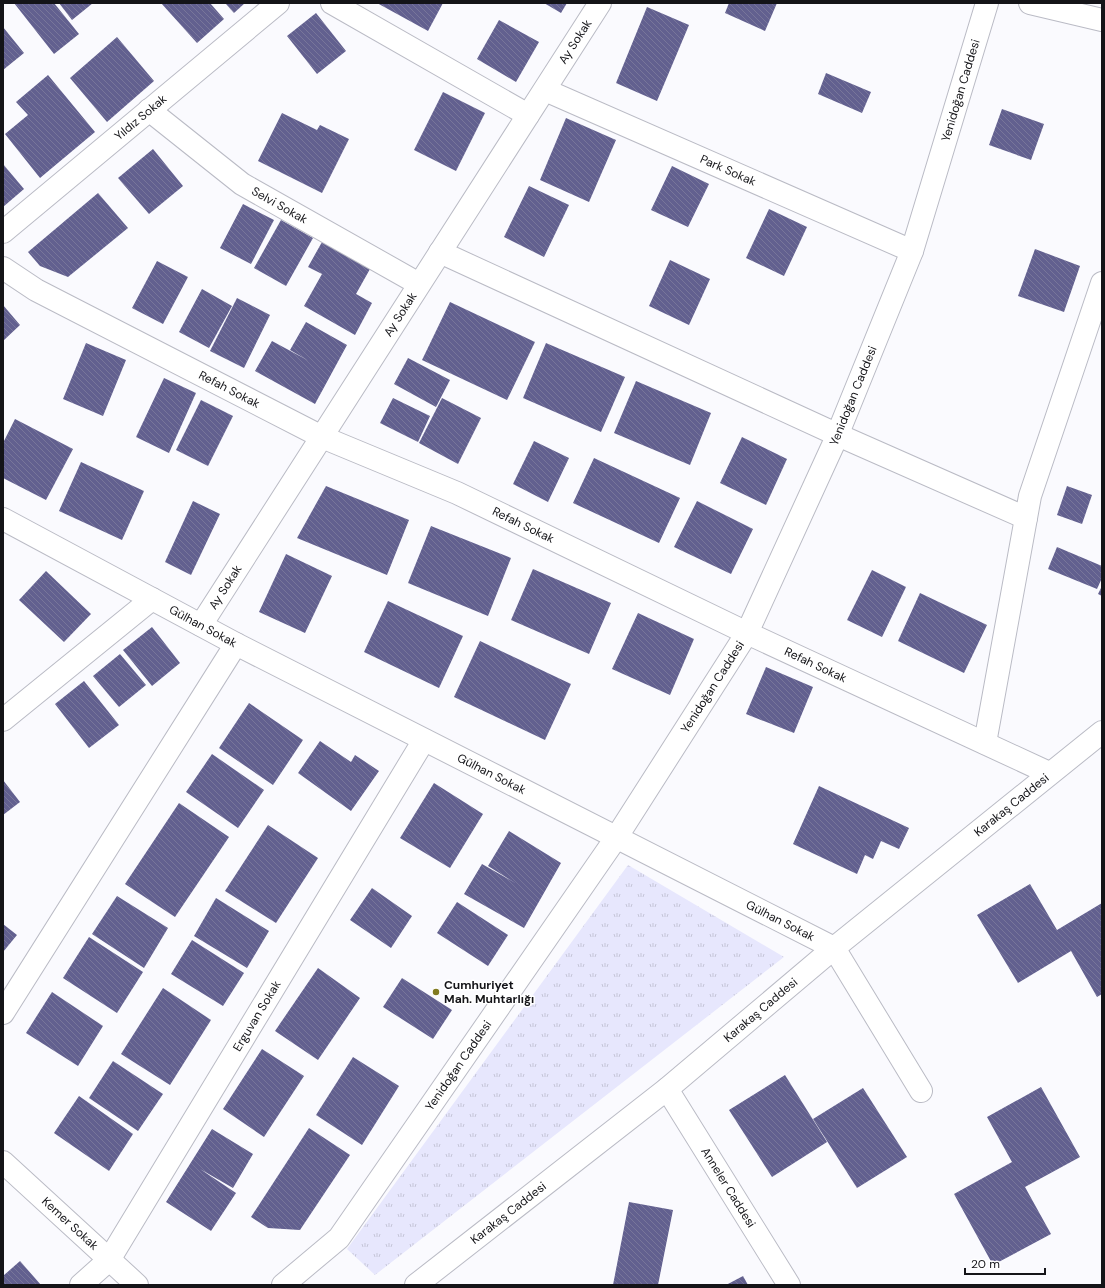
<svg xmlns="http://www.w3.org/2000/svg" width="1105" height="1288" font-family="'DM Sans',sans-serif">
	<defs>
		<pattern id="park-tufts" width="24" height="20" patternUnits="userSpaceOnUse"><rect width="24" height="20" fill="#e7e7fd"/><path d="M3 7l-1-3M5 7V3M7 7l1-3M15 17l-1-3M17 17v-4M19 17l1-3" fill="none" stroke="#c5c5d8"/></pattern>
		<pattern id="building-back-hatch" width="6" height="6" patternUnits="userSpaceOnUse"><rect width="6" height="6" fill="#62608f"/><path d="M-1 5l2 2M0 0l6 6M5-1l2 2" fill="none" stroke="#78769a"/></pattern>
	</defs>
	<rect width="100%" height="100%" fill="#fafafe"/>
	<!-- park -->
	<path fill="url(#park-tufts)" d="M628,865l156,92 -409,318 -28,-26z"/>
	<!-- building -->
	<g fill="url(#building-back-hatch)">
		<path d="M14,3h40l25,31 -25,20z"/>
		<path d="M59,3h34l-21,17z"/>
		<path d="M161,3h49l14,16 -27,24z"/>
		<path d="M225,3h20l-11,10z"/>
		<path d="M377,3h66l-15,28z"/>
		<path d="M544,3h23l-6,10z"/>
		<path d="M729,3h48l-12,28 -40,-18z"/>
		<path d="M647,7l42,18 -32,76 -41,-18z"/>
		<path d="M316,13l30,38 -29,23 -30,-38z"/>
		<path d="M499,20l40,22 -23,40 -39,-23z"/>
		<path d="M3,27l21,26 -21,17z"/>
		<path d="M117,37l37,44 -47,41 -37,-44z"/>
		<path d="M826,73l45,19 -9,21 -44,-19z"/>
		<path d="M48,75l47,57 -55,46 -35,-44 23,-19 -12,-13z"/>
		<path d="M443,92l42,21 -29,58 -42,-21z"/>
		<path d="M1002,109l42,15 -13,36 -42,-15z"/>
		<path d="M282,113l35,17 3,-5 29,14 -27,54 -64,-32z"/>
		<path d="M566,118l50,22 -27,62 -49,-22z"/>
		<path d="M153,149l30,37 -34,28 -31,-36z"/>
		<path d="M3,164l21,25 -21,18z"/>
		<path d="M672,166l37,18 -21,43 -37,-17z"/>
		<path d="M529,186l40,19 -25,52 -40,-20z"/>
		<path d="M98,193l30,35 -60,49 -28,-11 -12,-14z"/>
		<path d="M243,204l31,16 -23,44 -31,-16z"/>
		<path d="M769,209l38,18 -23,49 -38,-18z"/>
		<path d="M281,220l32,18 -27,48 -32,-18z"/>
		<path d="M322,242l48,27 -14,25 -14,-8 30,17 -17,32 -51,-29 18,-32 -14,-7z"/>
		<path d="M1035,249l45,17 -16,46 -46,-16z"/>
		<path d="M670,260l40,19 -21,46 -40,-19z"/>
		<path d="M157,261l31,16 -25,47 -31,-16z"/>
		<path d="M202,289l30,17 -23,42 -30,-16z"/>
		<path d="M237,298l33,17 -26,53 -34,-17z"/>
		<path d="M450,302l85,40 -28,58 -85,-40z"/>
		<path d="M3,305l17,20 -17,16z"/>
		<path d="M306,322l41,23 -32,59 -60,-33 17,-30 37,20 -19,-11z"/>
		<path d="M86,343l40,17 -23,56 -40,-17z"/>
		<path d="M546,343l79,34 -24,55 -78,-34z"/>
		<path d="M408,358l42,22 -14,27 -42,-23z"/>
		<path d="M164,378l32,15 -27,60 -33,-16z"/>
		<path d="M636,381l75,32 -21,52 -76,-32z"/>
		<path d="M393,398l37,18 -12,26 -38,-19z"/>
		<path d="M442,398l39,20 -23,46 -39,-21z"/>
		<path d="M201,400l32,16 -25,50 -32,-16z"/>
		<path d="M15,419l58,30 -27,51 -43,-22v-35z"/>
		<path d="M742,437l45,22 -21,46 -46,-22z"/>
		<path d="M534,441l35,17 -21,44 -35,-18z"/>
		<path d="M594,458l86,40 -21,45 -86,-40z"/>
		<path d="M81,462l63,29 -22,49 -63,-29z"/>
		<path d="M326,486l83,34 -22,55 -90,-37z"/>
		<path d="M1067,486l25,9 -10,29 -25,-9z"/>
		<path d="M193,501l27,13 -29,61 -26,-13z"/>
		<path d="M697,501l56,28 -22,45 -57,-27z"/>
		<path d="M431,526l80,32 -23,58 -80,-33z"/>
		<path d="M1057,547l45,19v12l-5,11 -49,-20z"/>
		<path d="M286,554l46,22 -27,57 -46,-21z"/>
		<path d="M533,569l78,34 -22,51 -78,-34z"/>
		<path d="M872,570l34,17 -24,50 -35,-17z"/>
		<path d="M46,571l45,43 -27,28 -45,-42z"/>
		<path d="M1102,586v10l-4,-2z"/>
		<path d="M920,593l67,32 -23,48 -66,-32z"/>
		<path d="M388,601l75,35 -24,52 -75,-36z"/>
		<path d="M638,613l56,26 -24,56 -58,-26z"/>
		<path d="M152,627l28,36 -28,23 -29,-36z"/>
		<path d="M480,641l91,43 -26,56 -91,-43z"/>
		<path d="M120,654l26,31 -27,22 -26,-31z"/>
		<path d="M766,667l47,20 -19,46 -48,-19z"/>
		<path d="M84,681l35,44 -30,23 -34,-44z"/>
		<path d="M249,703l54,37 -30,45 -54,-37z"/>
		<path d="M320,741l31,21 4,-7 24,16 -28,40 -53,-38z"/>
		<path d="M212,754l52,36 -26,38 -52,-36z"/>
		<path d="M3,780l17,22 -17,13z"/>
		<path d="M434,783l49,31 -33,54 -50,-30z"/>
		<path d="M819,786l90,42 -10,21 -18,-8 -8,18 -8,-4 -8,19 -64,-30z"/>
		<path d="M179,803l50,34 -54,80 -50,-33z"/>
		<path d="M268,825l50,33 -42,65 -51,-32z"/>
		<path d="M509,831l52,32 -37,65 -60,-34 18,-30 35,20 -29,-18z"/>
		<path d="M1030,884l27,46 45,-27v91l-5,3 -26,-46 -53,32 -41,-68z"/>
		<path d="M372,888l40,28 -21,32 -41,-28z"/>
		<path d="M117,896l51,32 -24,40 -52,-34z"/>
		<path d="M216,898l53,33 -22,37 -53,-32z"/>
		<path d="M457,902l51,33 -20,31 -51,-33z"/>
		<path d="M3,924l14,11 -14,17z"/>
		<path d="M89,937l54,35 -26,41 -54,-35z"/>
		<path d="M192,940l52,33 -21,33 -52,-32z"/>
		<path d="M318,968l42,30 -42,62 -43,-29z"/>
		<path d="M402,978l50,32 -19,29 -50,-32z"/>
		<path d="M163,988l48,32 -41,65 -49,-31z"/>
		<path d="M52,992l51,34 -25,40 -52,-33z"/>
		<path d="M262,1049l42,27 -40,61 -41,-28z"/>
		<path d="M353,1057l46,29 -37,59 -46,-30z"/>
		<path d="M113,1061l50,33 -25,37 -49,-33z"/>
		<path d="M785,1075l42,67 -55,35 -43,-67z"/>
		<path d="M1041,1087l39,70 -55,30 26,47 -58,31 -39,-71 58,-32 -25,-45z"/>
		<path d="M863,1088l44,69 -50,31 -44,-69z"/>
		<path d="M79,1096l54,38 -24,37 -55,-38z"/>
		<path d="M309,1128l41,27 -50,75 -32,-2 -17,-11z"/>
		<path d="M212,1129l41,25 -20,34 -33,-19 36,24 -25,38 -45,-29z"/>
		<path d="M629,1202l44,8 -15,75h-45z"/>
		<path d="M20,1261l21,24h-38v-9z"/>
		<path d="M743,1276l5,9h-22z"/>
	</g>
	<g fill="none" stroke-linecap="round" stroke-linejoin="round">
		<!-- minor casing -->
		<g stroke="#babbc5" stroke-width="24">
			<g id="minor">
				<path d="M332,3l196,112"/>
				<path d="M1030,3l72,17"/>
				<path id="s1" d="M545,90l367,161"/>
				<path id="s2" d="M149,110l93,74 177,100"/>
				<path id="s3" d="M3,232l275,-229"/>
				<path d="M440,252l398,183 188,83"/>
				<path id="s4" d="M3,268l33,22 286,147 135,56 290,140 302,140"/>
				<path id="s5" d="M3,519l233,125 598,304 87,143"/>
				<path id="s6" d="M201,625l399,-622"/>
				<path d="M3,720l149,-121"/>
				<path d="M985,743l45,-247 72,-213"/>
				<path d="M3,1013l233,-369"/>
				<path id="s7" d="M667,1089l122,196"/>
				<path id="s8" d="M3,1162l134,123"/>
				<path id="s9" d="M81,1285l28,-25 315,-520"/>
				<path id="s10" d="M283,1285l56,-47 277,-400 131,-205 87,-190 78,-192 75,-248"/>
				<path id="s11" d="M416,1285l251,-196 167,-141 268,-216"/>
			</g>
		</g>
		<!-- minor -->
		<use href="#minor" stroke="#fff" stroke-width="22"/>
	</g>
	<!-- markers -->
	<circle fill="#817a20" stroke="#fff" stroke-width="1.5" cx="436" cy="992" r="4"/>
	<g text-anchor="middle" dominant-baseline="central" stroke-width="3" stroke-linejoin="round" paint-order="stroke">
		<!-- street labels -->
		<g font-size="12" fill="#141418" stroke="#fff">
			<text stroke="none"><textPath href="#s6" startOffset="693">Ay Sokak</textPath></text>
			<text stroke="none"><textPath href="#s10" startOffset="1387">Yenidoğan Caddesi</textPath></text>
			<text stroke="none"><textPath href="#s3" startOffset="179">Yıldız Sokak</textPath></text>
			<text stroke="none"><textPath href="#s1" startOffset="200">Park Sokak</textPath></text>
			<text stroke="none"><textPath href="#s2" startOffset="162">Selvi Sokak</textPath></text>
			<text stroke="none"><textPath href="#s6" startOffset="369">Ay Sokak</textPath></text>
			<text stroke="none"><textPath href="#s4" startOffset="257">Refah Sokak</textPath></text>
			<text stroke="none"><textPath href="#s10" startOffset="1063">Yenidoğan Caddesi</textPath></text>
			<text stroke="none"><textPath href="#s4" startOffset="581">Refah Sokak</textPath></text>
			<text stroke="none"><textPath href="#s6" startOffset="45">Ay Sokak</textPath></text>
			<text stroke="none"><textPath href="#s5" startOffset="227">Gülhan Sokak</textPath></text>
			<text stroke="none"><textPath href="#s4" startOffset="905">Refah Sokak</textPath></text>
			<text stroke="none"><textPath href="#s10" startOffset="739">Yenidoğan Caddesi</textPath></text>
			<text stroke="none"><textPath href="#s5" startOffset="551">Gülhan Sokak</textPath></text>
			<text stroke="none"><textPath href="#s11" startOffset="765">Karakaş Caddesi</textPath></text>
			<text stroke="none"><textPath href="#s5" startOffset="875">Gülhan Sokak</textPath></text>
			<text stroke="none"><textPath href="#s11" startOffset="441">Karakaş Caddesi</textPath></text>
			<text stroke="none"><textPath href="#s9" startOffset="323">Erguvan Sokak</textPath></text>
			<text stroke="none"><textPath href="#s10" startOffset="283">Yenidoğan Caddesi</textPath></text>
			<text stroke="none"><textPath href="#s7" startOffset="116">Anneler Caddesi</textPath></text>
			<text stroke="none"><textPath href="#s11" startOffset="117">Karakaş Caddesi</textPath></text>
			<text stroke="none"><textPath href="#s8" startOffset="91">Kemer Sokak</textPath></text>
		</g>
		<!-- poi labels -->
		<g font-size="12" font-weight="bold" fill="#141418" stroke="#fff" text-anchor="start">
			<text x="444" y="985">Cumhuriyet<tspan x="444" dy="14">Mah. Muhtarlığı</tspan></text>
		</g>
	</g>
	<!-- border -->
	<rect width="1105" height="1288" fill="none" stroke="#141418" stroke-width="8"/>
	<!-- scale -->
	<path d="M965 1268v6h80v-6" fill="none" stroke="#141418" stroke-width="2"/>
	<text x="971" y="1268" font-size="12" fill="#141418" stroke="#ffffff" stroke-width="3" paint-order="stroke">20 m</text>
</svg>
